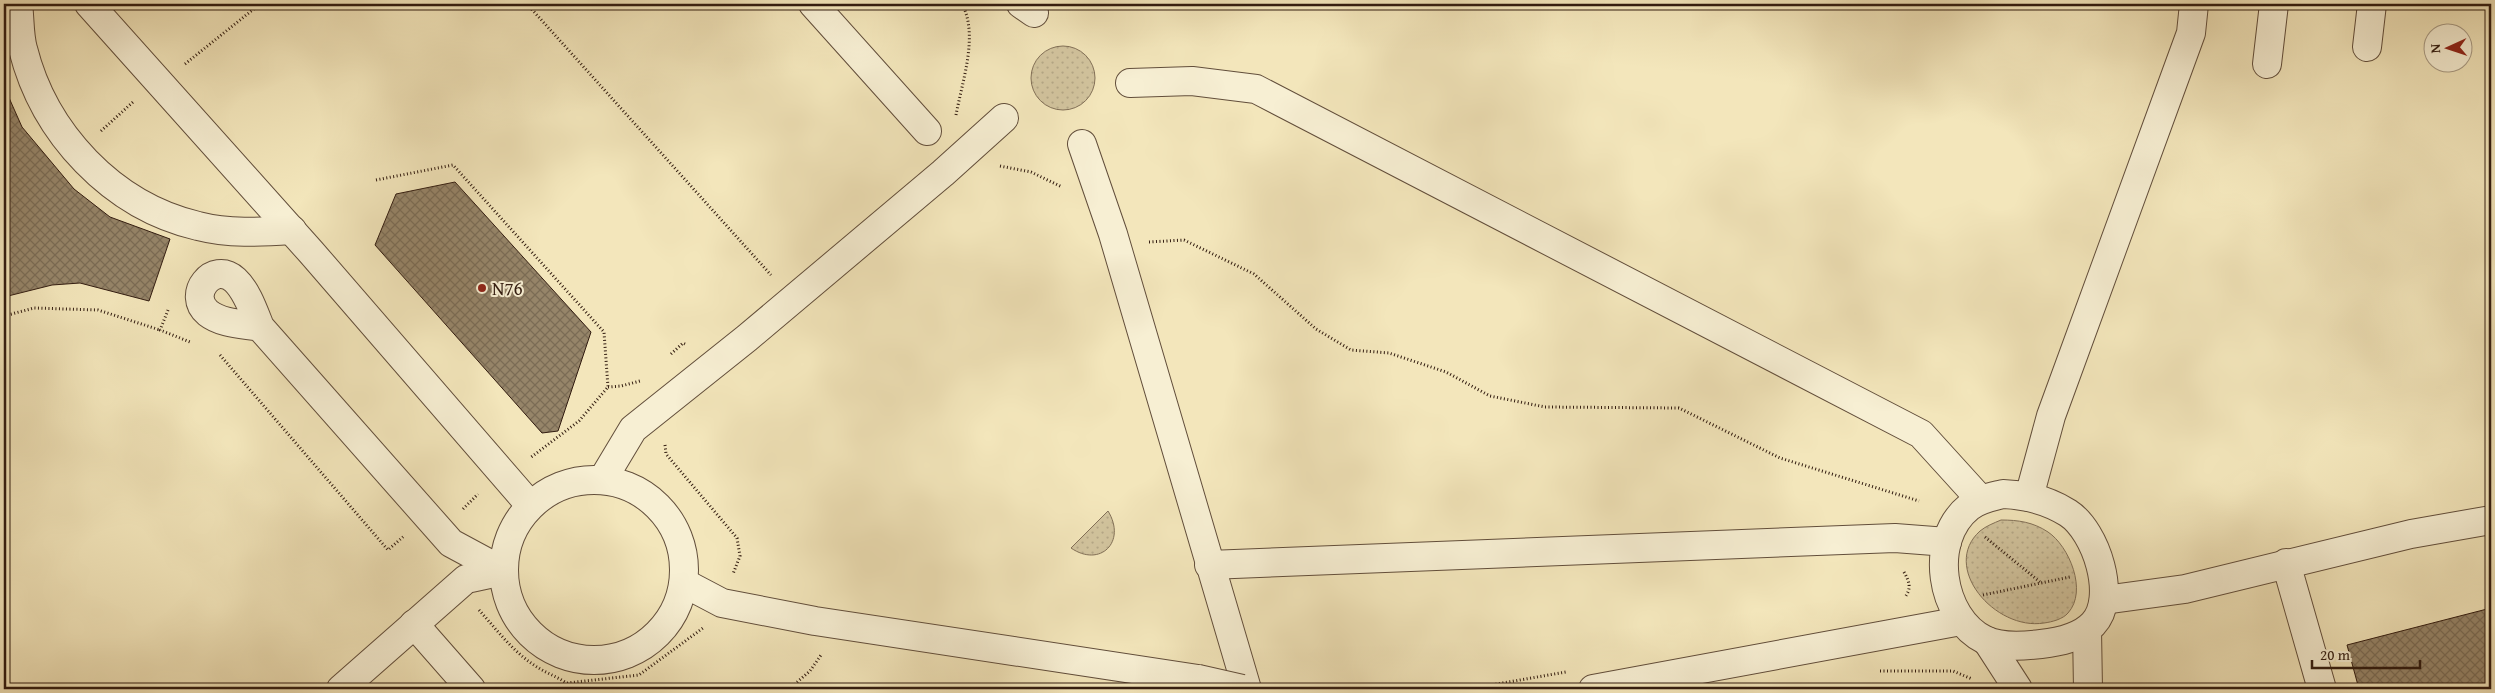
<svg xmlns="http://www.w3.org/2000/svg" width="2495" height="693" font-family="'Gentium Book Plus',serif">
	<defs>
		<pattern id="grass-dots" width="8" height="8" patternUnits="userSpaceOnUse" patternTransform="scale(1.25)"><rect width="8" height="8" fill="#d2c49e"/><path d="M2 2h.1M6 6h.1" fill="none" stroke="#b5a887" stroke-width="1.8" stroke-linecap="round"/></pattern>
		<pattern id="building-cross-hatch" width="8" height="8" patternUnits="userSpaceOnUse" patternTransform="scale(1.25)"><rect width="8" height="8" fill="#968569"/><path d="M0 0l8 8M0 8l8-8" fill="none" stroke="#7b6c55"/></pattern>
	</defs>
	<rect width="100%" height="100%" fill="#f3e6bb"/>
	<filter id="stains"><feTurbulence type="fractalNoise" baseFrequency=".004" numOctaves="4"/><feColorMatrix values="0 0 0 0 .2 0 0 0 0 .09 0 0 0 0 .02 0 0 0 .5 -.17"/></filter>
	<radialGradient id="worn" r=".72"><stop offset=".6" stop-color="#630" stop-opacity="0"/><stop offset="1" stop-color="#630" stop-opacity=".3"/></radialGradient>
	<!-- grass -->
	<g fill="url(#grass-dots)" stroke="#827057">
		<circle cx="1063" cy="78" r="32"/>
		<path d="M1108,511c19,31 -8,57 -37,37z"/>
		<path d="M2001,520c17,0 32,2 47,12 21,14 40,59 20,81 -5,6 -16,9 -24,10 -49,8 -104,-56 -64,-92 6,-5 14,-8 21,-11z"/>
	</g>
	<!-- building -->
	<g fill="url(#building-cross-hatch)" stroke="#321c10">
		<path d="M4,77l2,14 16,36 52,62 36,28 60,22 -21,62 -69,-18 -28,2 -48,12z"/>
		<path d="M455,182l136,150 -33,99 -16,2 -167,-188 21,-51z"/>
		<path d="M2491,608v81h-132l-12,-44z"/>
	</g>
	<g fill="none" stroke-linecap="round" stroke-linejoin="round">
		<!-- minor casing -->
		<g stroke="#624e3b" stroke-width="30">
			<g id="minor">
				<path d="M18,4c2,14 1,31 5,45 21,84 89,157 175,177 31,8 62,6 94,4"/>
				<path d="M89,4l222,248 219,253"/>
				<path d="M813,4l114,127"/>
				<path d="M1021,4l13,9"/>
				<path d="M2367,47l5,-43"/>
				<path d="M2267,64l7,-60"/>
				<path d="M1130,83l62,-2 64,8 665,345 59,65"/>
				<path d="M1082,144l31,90 134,455"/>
				<path d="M260,327c-16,-3 -38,-3 -52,-14 -22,-18 5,-53 27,-33 12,11 19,32 25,47l191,216 52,28"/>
				<path d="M603,479l30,-50 114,-91 196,-165 61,-55"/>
				<circle cx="594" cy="570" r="90"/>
				<path d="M2003,494c23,1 46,7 65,19 28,18 50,85 25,111 -13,14 -34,18 -52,20 -17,2 -40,4 -56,-4 -45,-22 -57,-100 -16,-133 10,-8 22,-10 34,-13z"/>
				<path d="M2029,497l22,-81 140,-383 3,-29"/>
				<path d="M2286,563l36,126"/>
				<path d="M1209,565l686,-27 52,4"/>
				<path d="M684,583l38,20 93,18 383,58"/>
				<path d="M2104,600l81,-11 226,-55 80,-14"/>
				<path d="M414,624l57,65"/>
				<path d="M2087,630l1,59"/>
				<path d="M1987,641l31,48"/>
				<path d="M341,689l125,-110 37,-8"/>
				<path d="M1593,689l368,-68"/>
			</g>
		</g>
		<!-- path -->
		<g stroke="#321c10" stroke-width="3" stroke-dasharray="1 2.5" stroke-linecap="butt">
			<path d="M527,4l244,271"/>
			<path d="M185,64l75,-60"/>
			<path d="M956,115c6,-33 23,-80 6,-111"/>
			<path d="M101,131l32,-29"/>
			<path d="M1000,166l31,6 31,15"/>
			<path d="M376,180l77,-15 151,167 4,55 -29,34 -49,37"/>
			<path d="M1149,242l35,-2 70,34 62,55 35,21 38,3 57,19 44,24 55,11 134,1 101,50 139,43"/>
			<path d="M168,310l-8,20 30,12"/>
			<path d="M4,316l30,-8 64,2 62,20"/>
			<path d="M671,354l12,-11 2,1"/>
			<path d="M220,355l168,195 16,-14"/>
			<path d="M608,387l13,-1 19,-5"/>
			<path d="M665,445l1,9 71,84 3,18 -7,18"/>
			<path d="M463,509l15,-15"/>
			<path d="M1985,537l55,45"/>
			<path d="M1904,572c5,9 8,16 1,25"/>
			<path d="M1983,595l87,-18"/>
			<path d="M479,610c18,20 35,43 58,57 12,8 26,11 36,22"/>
			<path d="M1880,671h73l19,8"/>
			<path d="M567,683l72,-8 64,-47"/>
			<path d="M789,689l21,-18 11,-16"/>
			<path d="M1468,689l98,-17"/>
		</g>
		<!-- minor -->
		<use href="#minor" stroke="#f7efd3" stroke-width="28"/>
		<!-- minor-bridge casing -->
		<g stroke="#624e3b" stroke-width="30" stroke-linecap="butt">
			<path id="minor-bridge" d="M1198,679l44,10"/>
		</g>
		<!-- minor-bridge -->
		<use href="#minor-bridge" stroke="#f7efd3" stroke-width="28"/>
	</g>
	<!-- markers -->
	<circle fill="#8f2418" stroke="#f7efd3" stroke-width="2" cx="482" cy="288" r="5"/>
	<g text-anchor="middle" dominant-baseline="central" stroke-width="4" stroke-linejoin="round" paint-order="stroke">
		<!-- poi labels -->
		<g font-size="19" fill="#321c10" stroke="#f7efd3" text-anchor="start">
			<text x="492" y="288">N76</text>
		</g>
	</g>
	<!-- margin -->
	<rect width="2495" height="693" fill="none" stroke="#f3e6bb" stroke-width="20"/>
	<rect x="5" y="5" width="2485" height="683" fill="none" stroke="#321c10" stroke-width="2.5"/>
	<rect x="10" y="10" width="2475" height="673" fill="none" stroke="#321c10"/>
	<!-- north arrow -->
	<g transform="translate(2448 48) rotate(267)"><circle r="24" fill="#f7efd3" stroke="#a89b85"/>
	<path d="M0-4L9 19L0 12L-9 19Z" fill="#8f2418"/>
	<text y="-8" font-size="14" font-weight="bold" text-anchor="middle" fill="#321c10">N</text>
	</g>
	<!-- scale -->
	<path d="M2312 660v8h108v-8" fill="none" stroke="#321c10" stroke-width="2.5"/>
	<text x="2320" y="660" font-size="15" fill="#321c10" stroke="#f7efd3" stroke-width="4" paint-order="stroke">20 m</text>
	<rect width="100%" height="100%" filter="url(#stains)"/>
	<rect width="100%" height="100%" fill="url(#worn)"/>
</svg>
